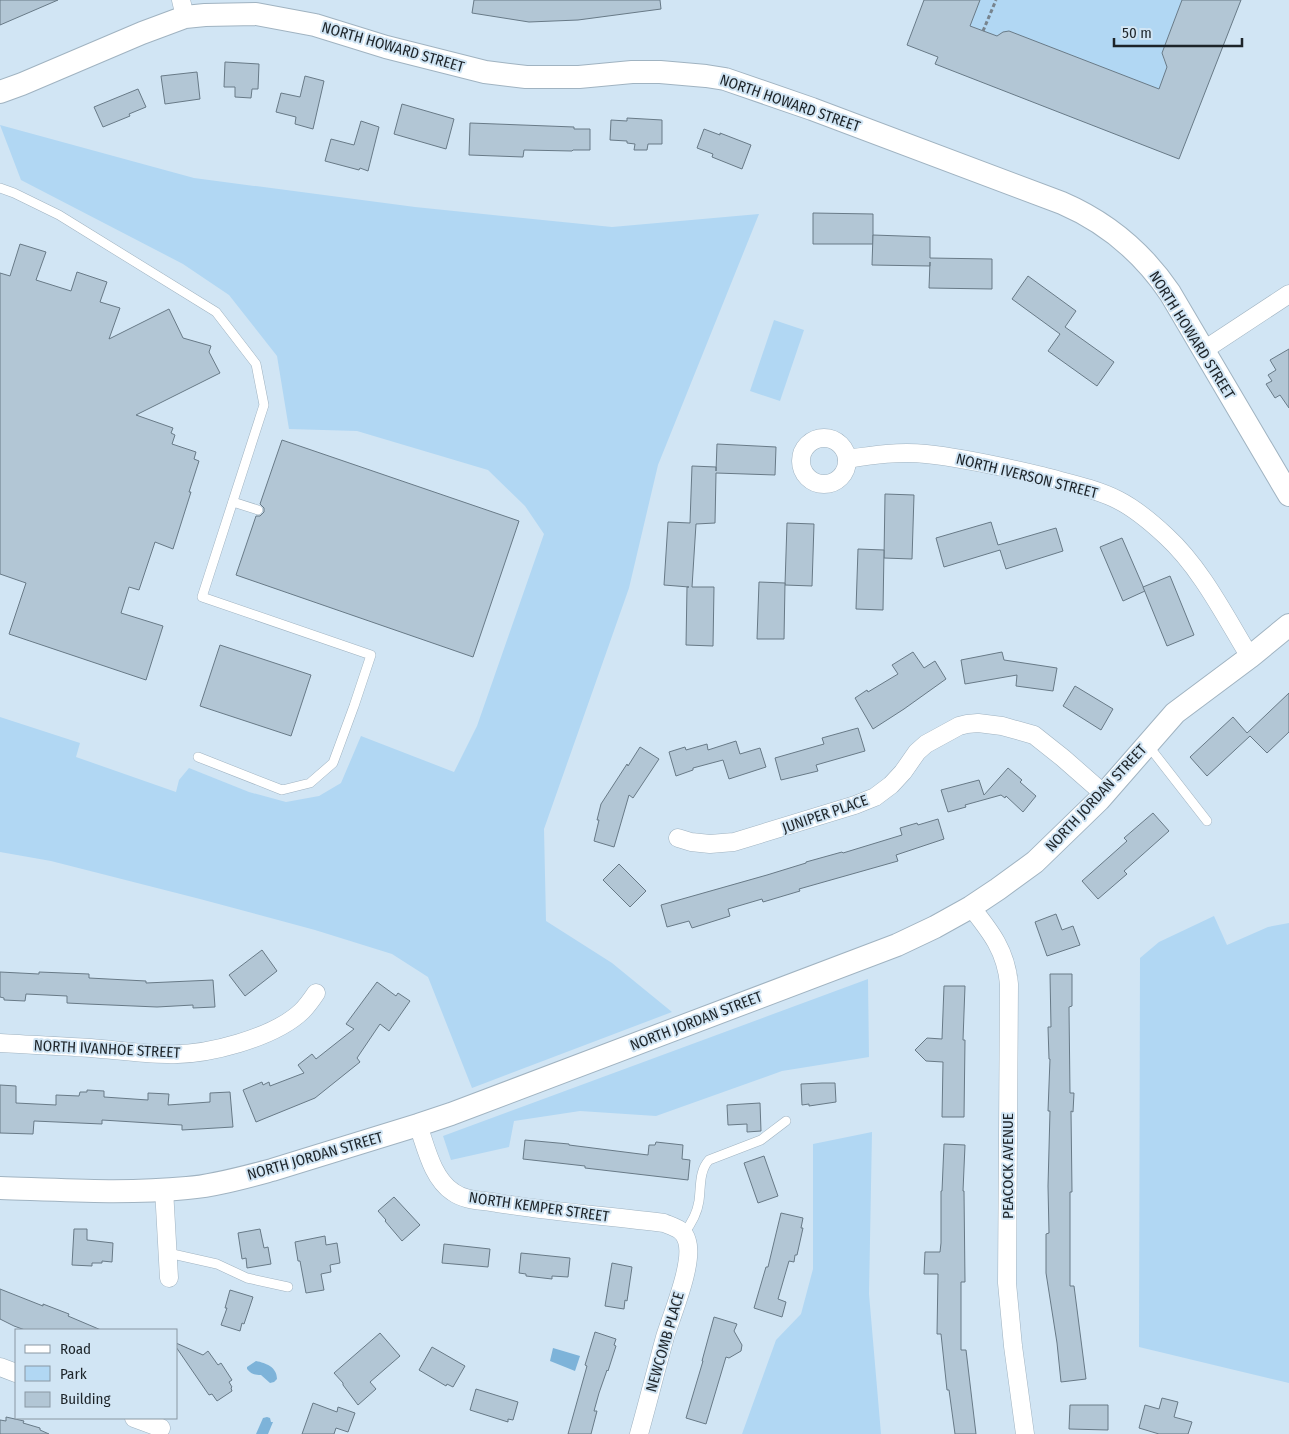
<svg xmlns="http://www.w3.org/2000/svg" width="1289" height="1434" font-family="'Fira Sans Condensed',sans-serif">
	<rect width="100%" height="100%" fill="#d1e5f4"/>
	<!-- green -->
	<g fill="#b1d7f3">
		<path d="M980,0h202l-20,53 2,8 4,3 -9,25 -150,-58 -6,1 -6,4 -27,-10z"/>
		<path d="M0,125l194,53 221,29 197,20 147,-13 -101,251 -29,123 -85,241 2,92 66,42 60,49 -200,76 -44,-111 -36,-23 -77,-24 -115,-31 -149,-38 -51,-9v-135l80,26 -4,14 100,35 3,-12 10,-12 60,24 37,10 33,-6 22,-13 20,-47 93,36 23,-46 67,-192 -19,-28 -37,-36 -131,-39 -68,-2 -12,-73 -48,-61 -46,-31 -162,-84z"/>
		<path d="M774,320l30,10 -24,71 -30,-10z"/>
		<path d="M1214,916l13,29 41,-18 21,-4v460l-150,-36 1,-389 19,-16z"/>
		<path d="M868,979l1,78 -87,14 -126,45 -76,-5 -66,10 -5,26 -58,13 -8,-24z"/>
		<path d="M872,1132l-3,162 12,140h-139l34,-94 25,-26 12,-45v-125z"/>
	</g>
	<!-- water -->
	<g fill="#7db3d9">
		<path d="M553,1348l27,8 -5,15 -25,-10z"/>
		<path d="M256,1361c10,2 21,6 21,18l-3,3 -4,1 -9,-8c-7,0 -10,-1 -14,-6v-2z"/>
		<path d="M267,1417l3,1 1,4h2l-5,12h-12l7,-16z"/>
	</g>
	<!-- building -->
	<g fill="#b2c6d5" stroke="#687a87">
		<path d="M0,0h58l-58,25z"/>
		<path d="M474,0h186l1,9 -83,11 -49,2 -57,-9z"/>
		<path d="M924,0h56l-10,26 27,10 6,-4 6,-1 150,58 8,-22 -5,-14 20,-53h59l-62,159 -244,-95 3,-7 -31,-12z"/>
		<path d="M225,62l34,2 -1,25h-6l-1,9 -16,-1v-10h-11z"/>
		<path d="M197,72l3,27 -35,5 -4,-28z"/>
		<path d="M305,76l19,5 -11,48 -18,-5 1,-7 -20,-5 5,-19 19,4z"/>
		<path d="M138,89l8,18 -17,7 1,2 -27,11 -9,-20z"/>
		<path d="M402,104l52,15 -8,30 -52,-15z"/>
		<path d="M627,118l35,2v24h-14l-1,6h-13l1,-6 -8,-1v-2l-17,-1 1,-20 16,1z"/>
		<path d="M361,121l18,6 -11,44 -8,-3 -1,2 -34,-9 6,-22 23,6z"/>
		<path d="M470,123l104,4v2h16v21h-17l-1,1 -48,-1 -1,7 -54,-2z"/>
		<path d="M704,129l16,6v-2l31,12 -9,24 -30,-12 1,-3 -16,-6z"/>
		<path d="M813,213l60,1v30h-60z"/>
		<path d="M873,235l57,2v21l62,1v30l-63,-1 1,-26v4l-58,-1z"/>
		<path d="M20,244l26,8 -10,28 35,11 6,-19 30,10 -7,20 20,6 -11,31 60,-30 14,29 28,8 -2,6 11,21 -84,42 37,13 -2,5 4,2 -3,9 24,8 -2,7 5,2 -10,31h2l-18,57 -18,-7 -16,48 -10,-3 -8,26 42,13 -17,54 -137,-46 17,-51 -26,-9v-301l10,3z"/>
		<path d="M1028,276l48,35 -11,16 49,35 -17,24 -49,-35 12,-17 -48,-35z"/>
		<path d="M1289,349v59l-9,-13 -5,3 -9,-14 6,-3 -4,-6 8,-5 -6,-10z"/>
		<path d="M282,440l237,81 -46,136 -237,-82 20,-59h4l4,-4v-4l-4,-4z"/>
		<path d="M717,444l59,3 -1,28 -59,-2 -1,50 -19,1 -4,63h22l-1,59 -27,-1 1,-58h2l-25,-2 4,-63 22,1 2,-57 24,1v4z"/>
		<path d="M885,494l29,1 -2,64 -28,-1z"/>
		<path d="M991,522l7,23 58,-17 7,23 -57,18 -6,-19 -56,17 -8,-29z"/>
		<path d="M787,523l27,1 -2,62 -27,-1z"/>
		<path d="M1122,538l23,53 -22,10 -23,-54z"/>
		<path d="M858,549l26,1 -1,60 -27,-1z"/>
		<path d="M1170,576l24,59 -27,11 -24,-59z"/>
		<path d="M759,582l26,1 -1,56h-27z"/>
		<path d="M220,645l91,30 -20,61 -91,-30z"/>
		<path d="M913,652l11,16 11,-7 11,18 -42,30 -31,20 -18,-31 12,-8 1,2 30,-18 -6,-9z"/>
		<path d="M1002,652l2,8 53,8 -4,23 -37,-5 1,-11 -52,9 -4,-24z"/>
		<path d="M1075,686l38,23 -12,21 -38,-24z"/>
		<path d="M1289,693v39l-22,21 -17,-17 -43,40 -17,-19 43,-40 14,16z"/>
		<path d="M858,728l7,23 -49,14 2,6 -37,9 -6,-22 49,-14 -2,-6z"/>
		<path d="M736,741l4,13 20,-6 6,19 -37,12 -6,-19 -30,8v2l-17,6 -7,-24 16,-5 1,3 21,-6 1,6z"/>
		<path d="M640,747l19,12 -26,39 -4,-3 -15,52 -20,-6 5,-21h-2l4,-16 26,-40 1,2z"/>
		<path d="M1008,768l14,12 -2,2 16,14 -13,16 -17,-16 -1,2 -4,-3 -36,10 1,2 -18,5 -7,-22 38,-10 5,15z"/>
		<path d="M1153,813l16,18 -45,40 3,3 -29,25 -16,-18 45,-40 -3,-3z"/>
		<path d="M938,819l6,20 -48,16 2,6 -99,28 1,2 -37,11 -1,-3 -34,10 2,7 -38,12 -3,-7 -22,6 -6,-22 106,-30 39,-12v-1l36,-10 1,1 59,-18 -2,-7 17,-5 1,2z"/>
		<path d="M619,864l27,27 -16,16 -27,-27z"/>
		<path d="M1056,914l6,16 11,-4 7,19 -33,11 -12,-34z"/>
		<path d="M262,950l15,21 -32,25 -16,-21z"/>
		<path d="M0,972l39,2v-2l50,2v4l57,3v2l67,-3 2,27 -22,1v-3l-36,2 -70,-3 -20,-1v-7l-41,-2 -1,7 -21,-1v-2l-4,-1z"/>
		<path d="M1050,974h22v32l-3,1 1,86h4l-1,19 -2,-1 1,81h-2v94h4l12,93 -25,3 -4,-39 -11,-70v-39l3,-1 -1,-47 2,-75h-2l2,-52h-1l-1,-32h3z"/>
		<path d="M377,982l19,14 2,-3 12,8 -21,30 -9,-7 -23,34 3,4 -45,36 -59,24 -13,-32 19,-8 1,3 6,-3 1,4 34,-13 -6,-8 14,-11 4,5 38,-30 -8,-5z"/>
		<path d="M944,986h21l-2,54h2l-1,77h-22l1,-55 -17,-1 -11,-11 12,-12 15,1z"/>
		<path d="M822,1083h13l1,19 -27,4v-2l-7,1 -1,-21z"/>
		<path d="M0,1085l16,1v17l40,2v-10l23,1 1,-4h7v-2l17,1v6l44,3v-7l21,1 -1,11 42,-3v-9l20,-1 3,35 -51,3v-5l-80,-5v4l-68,-3 -1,13 -33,-1z"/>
		<path d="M760,1103l1,28 -14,1v-8l-19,1 -1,-20z"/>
		<path d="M525,1140l44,4v1l79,10 1,-10h6l1,-3 27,3 -1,14 8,1 -2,20 -103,-12v-2l-62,-7z"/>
		<path d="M944,1144l21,1 -2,46h1l1,91h-4v68h5l10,84h-21l-6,-44h-2l-6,-56h-4l1,-60h-14l1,-22h15l1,-9v-52h1z"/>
		<path d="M764,1156l14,40 -20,7 -14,-40z"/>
		<path d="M394,1197l26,28 -18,16 -17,-20 1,-1 -8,-9z"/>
		<path d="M781,1213l22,5 -2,10h2l-6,27h-2l-1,7 -5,-1 -11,38 8,3 -4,15 -28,-9 12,-41h2z"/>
		<path d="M74,1229h13v11l26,3 -1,19 -10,-1v2h-10v3l-20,-1z"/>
		<path d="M260,1229l4,19 4,-1 3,17 -24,4 -1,-10 -4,1 -4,-26z"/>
		<path d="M325,1236l1,9 11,-2 3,20 -10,2 1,7 -10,2 3,16 -18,3 -6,-32h-2l-3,-19z"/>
		<path d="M444,1244l46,5 -2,18 -46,-4z"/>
		<path d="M521,1253l49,5 -2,19 -16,-1v3l-26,-3v-2l-7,-1z"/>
		<path d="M612,1263l20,4 -5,34 -2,-1 -1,9 -19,-3z"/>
		<path d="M0,1289l43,17v-2l26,10 -1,2 33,14h-76l-11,-4 -14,-7z"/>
		<path d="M230,1290l23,7 -9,27 -2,-1 -2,8 -19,-6 6,-17h-2z"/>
		<path d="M714,1317l23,7 -3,7 8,14 -1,6 -12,7 -3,-1 -20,67 -20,-6 17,-57h-1z"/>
		<path d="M595,1332l21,7 -2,6 2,1 -8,25 -1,-1 -8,23 -5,18h3l-6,23h-23l19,-68 -2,-1z"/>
		<path d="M380,1333l20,23 -30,26 6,7 -18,16 -15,-20v-2l-9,-10z"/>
		<path d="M176,1343l27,12 5,-4 10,14 3,-2 11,17 -3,2 3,5 -1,1 1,3 -15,10 -5,-7 -3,1 -33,-48z"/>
		<path d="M432,1347l33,19 -12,21 -6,-3 -1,2 -27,-16z"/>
		<path d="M476,1389l42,13 -5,18 -5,-1v3l-38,-12z"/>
		<path d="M1162,1398l16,4 -4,15 18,5 -4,12h-29l-20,-6 6,-23 14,4z"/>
		<path d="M313,1403l24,9 1,-5 17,6 -7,19 -12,-4 -2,6h-32z"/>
		<path d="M1070,1405h38v25l-39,-1z"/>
		<path d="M6,1417l18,4 -1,2 17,5v2l9,4h-49v-14l6,1z"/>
	</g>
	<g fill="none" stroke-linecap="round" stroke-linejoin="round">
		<!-- service casing -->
		<g stroke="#a0b3c1" stroke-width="10">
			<g id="service">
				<path d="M0,188l14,5 45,22 157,97 40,52 8,41 -62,192 169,58 -17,51 -21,57 -23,20 -28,7 -84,-33"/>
				<path d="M233,502l25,8"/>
				<path d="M1147,744l60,77"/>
				<path d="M684,1233c8,-10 13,-19 15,-32 2,-15 0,-30 10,-41l52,-20 25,-19"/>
				<path d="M168,1253l49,11 30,14 41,9"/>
			</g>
		</g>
		<!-- minor casing -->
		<g stroke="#a0b3c1" stroke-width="19">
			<g id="minor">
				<path d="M181,0l4,17"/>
				<path d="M1204,350l85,-56"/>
				<circle cx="824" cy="461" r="23"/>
				<path d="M847,459c26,-4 53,-8 79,-5 39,4 78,13 116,22 25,7 52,12 76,24 18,9 33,22 48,36 35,32 59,80 84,121"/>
				<path d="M678,838l13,4 19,2 24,-2 121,-37 20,-8 16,-12 12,-13 14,-20 9,-8 33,-18 8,-2 11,-1 24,3 32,9 29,23 41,36"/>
				<path d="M971,907c20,25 35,44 38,77l-2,299 6,63 12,88"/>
				<path d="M0,1043c30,2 61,3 91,5 25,2 51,6 76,6 38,2 107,-16 135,-43 5,-5 10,-12 14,-18"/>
				<path d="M418,1125c8,22 14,53 35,67 12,9 30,8 44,11 55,9 111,13 167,20 10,4 20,6 23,18 7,22 -15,73 -22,96 -9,33 -17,65 -26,97"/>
				<path d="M164,1189l5,89"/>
				<path d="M0,1367l16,6"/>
				<path d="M134,1418l27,10"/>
			</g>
		</g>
		<!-- tertiary casing -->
		<g stroke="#a0b3c1" stroke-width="24">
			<g id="tertiary">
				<path d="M0,92l22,-8 120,-51 43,-16 20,-2 51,-1 59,11 71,22 99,25 41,5h53l53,-5h28l46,4 19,3 87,30 250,94c44,19 81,50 108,90l119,202"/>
				<path d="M0,1188c62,2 125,6 187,0 27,-2 59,-11 85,-18l146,-45 33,-11 446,-169 38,-18 36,-20 27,-18 37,-27 64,-62 76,-87 75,-56 39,-32"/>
			</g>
		</g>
		<!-- path -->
		<path stroke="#77848e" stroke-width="3" stroke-dasharray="4 2.5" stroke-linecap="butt" d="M983,31l13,-31"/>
		<!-- service -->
		<use href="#service" stroke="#fff" stroke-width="9"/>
		<!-- minor -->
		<use href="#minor" stroke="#fff" stroke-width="18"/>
		<!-- tertiary -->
		<use href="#tertiary" stroke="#fff" stroke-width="22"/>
	</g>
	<g text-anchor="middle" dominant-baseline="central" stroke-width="4" stroke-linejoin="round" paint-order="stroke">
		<!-- street labels -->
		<g font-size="15" fill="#1d2429" stroke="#d1e5f4">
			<text transform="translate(393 47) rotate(16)">NORTH HOWARD STREET</text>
			<text transform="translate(790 103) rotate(19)">NORTH HOWARD STREET</text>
			<text transform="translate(1192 335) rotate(58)">NORTH HOWARD STREET</text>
			<text transform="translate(1027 476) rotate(14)">NORTH IVERSON STREET</text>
			<text transform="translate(1096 798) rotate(-47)">NORTH JORDAN STREET</text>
			<text transform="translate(825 814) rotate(-19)">JUNIPER PLACE</text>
			<text transform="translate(696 1021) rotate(-21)">NORTH JORDAN STREET</text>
			<text transform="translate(107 1049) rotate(3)">NORTH IVANHOE STREET</text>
			<text transform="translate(315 1156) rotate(-16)">NORTH JORDAN STREET</text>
			<text transform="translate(1008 1166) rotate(-90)">PEACOCK AVENUE</text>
			<text transform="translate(539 1207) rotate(8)">NORTH KEMPER STREET</text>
			<text transform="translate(665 1342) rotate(-74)">NEWCOMB PLACE</text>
		</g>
	</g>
	<!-- legend -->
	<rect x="15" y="1329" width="162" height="90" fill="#d1e5f4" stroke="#8998a3"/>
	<rect x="25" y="1345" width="25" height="8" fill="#ffffff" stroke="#8998a3"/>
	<text x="60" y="1354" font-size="15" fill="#1d2429">Road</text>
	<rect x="25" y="1366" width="25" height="15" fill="#b1d7f3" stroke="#8998a3"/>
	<text x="60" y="1379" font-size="15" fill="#1d2429">Park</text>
	<rect x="25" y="1392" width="25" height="15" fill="#b2c6d5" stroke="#8998a3"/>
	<text x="60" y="1404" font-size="15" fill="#1d2429">Building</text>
	<!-- scale -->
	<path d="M1114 38v8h128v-8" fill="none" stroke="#1d2429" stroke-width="2.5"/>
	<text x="1122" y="38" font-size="15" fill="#1d2429" stroke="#d1e5f4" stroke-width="4" paint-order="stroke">50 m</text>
</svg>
